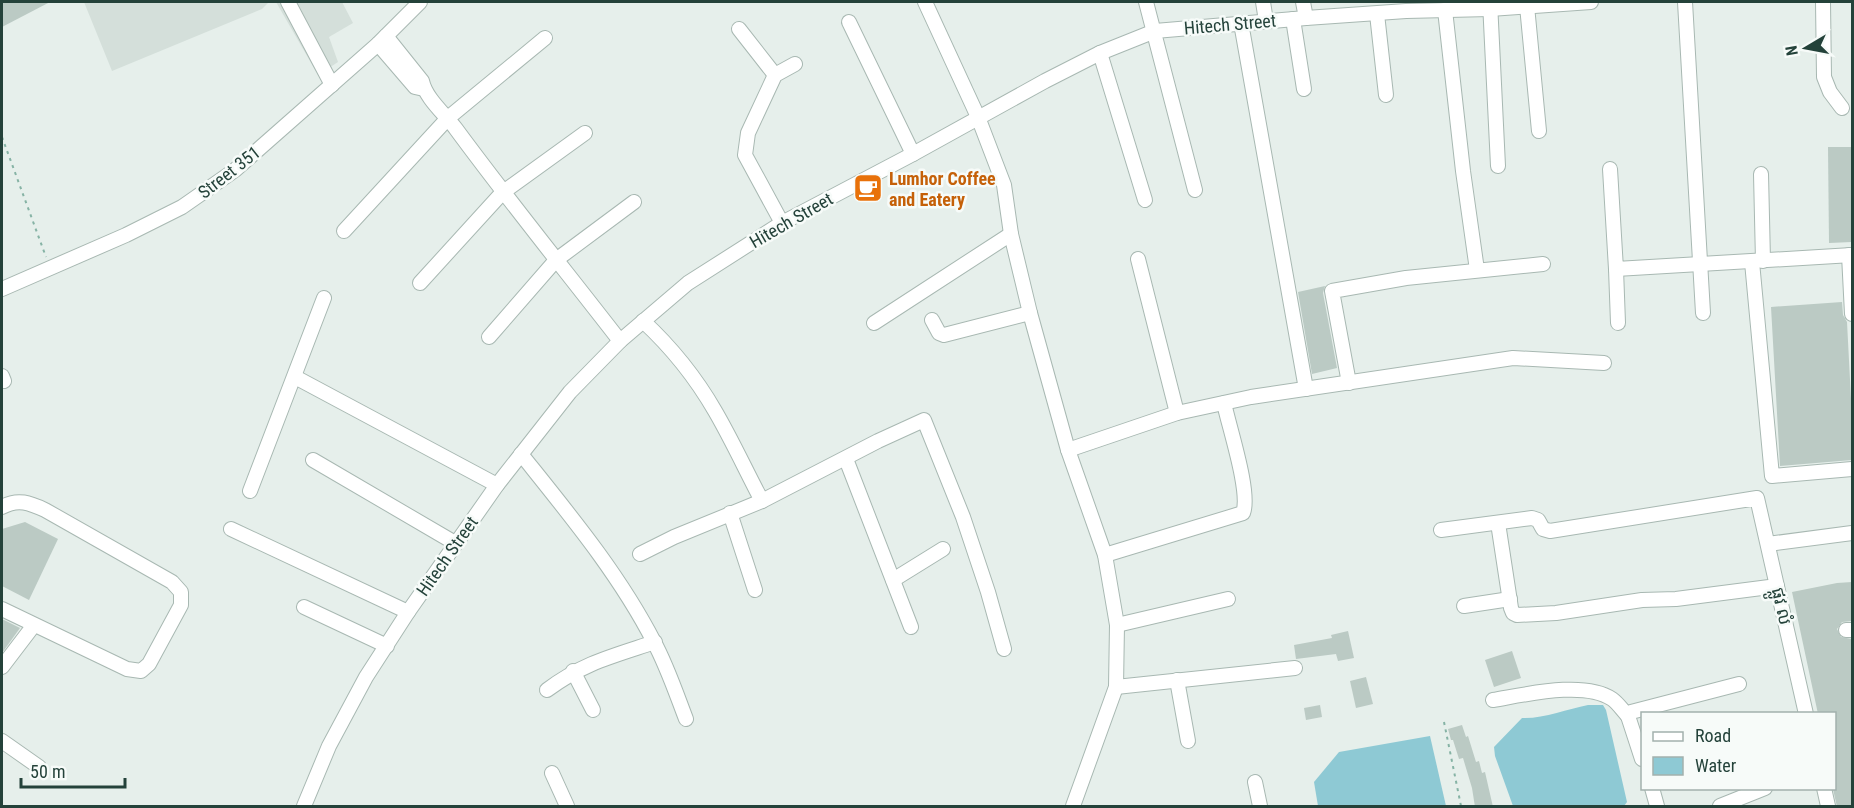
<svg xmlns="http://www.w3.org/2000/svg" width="1854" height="808" font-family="'Roboto Condensed','Noto Sans Khmer',sans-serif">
	<rect width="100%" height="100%" fill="#e6efeb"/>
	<!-- built -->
	<g fill="#d4dfda">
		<path d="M84,2h185l-7,7 -150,62z"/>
		<path d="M276,2h66l11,21 -24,14 9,25 -20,13z"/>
	</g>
	<!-- water -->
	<g fill="#8ec9d4">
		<path d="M1588,705h15l3,5 21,92 -3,4h-111l-18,-50 -1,-9 28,-29c21,1 45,-9 66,-13z"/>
		<path d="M1430,736l16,70h-128l-4,-24 25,-30z"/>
	</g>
	<!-- building -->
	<g fill="#bbcac4">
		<path d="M2,2h48l-48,25z"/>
		<path d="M1828,147h24v95l-23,1z"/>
		<path d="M1325,286l-2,7 14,75 -25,6 -14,-82z"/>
		<path d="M1842,302l1,13 4,7 5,96v42l-72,6 -9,-159z"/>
		<path d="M25,522l33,17 -29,61 -27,-14v-57z"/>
		<path d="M1852,582v39l-10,1 -5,7 4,8 11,2v168h-15l-4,-18 1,-75h-16l-26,-122 45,-9z"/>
		<path d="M2,619l18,9 -18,25z"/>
		<path d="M1348,631l6,27 -16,3 -2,-7 -40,5 -2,-14 38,-7 -1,-3z"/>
		<path d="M1512,651l9,27 -27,9 -9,-27z"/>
		<path d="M1366,677l7,27 -17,4 -6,-27z"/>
		<path d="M1320,705l2,12 -16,3 -2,-12z"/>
		<path d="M1462,725l4,12 2,-1 8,26 3,-1 3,12 3,-1 8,35h-18l-3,-19 -9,-30 -4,1 -6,-19h-2l-3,-11z"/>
	</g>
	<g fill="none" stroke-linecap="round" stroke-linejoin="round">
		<!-- minor casing -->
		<g stroke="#a8b8b2" stroke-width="16">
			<g id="minor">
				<path d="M288,2l44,83"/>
				<path d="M925,2l53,115 26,68 7,49 19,79 38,137 37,105 12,70 -1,62 -43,119"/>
				<path d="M1146,2l49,188"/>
				<path d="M1263,2l3,19"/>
				<path d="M1303,2l3,16"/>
				<path d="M1490,2l8,164"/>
				<path d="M1685,2l18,311"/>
				<path d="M1823,2l1,75 6,15 12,16"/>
				<path d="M1527,6l12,125"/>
				<path d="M1445,10l18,161 14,99"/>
				<path d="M1377,14l9,81"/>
				<path d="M1293,19l11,70"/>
				<path d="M849,22l64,132"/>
				<path d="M1241,23l65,366"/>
				<path d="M739,29l36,46"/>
				<path d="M386,36l36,45c4,18 23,33 34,48 53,72 109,141 164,212"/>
				<path d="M378,44l37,43 9,2"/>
				<path d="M1100,53l45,147"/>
				<path d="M1610,169l6,100 236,-14"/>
				<path d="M1761,174l2,87"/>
				<path d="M782,223l-37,-68 3,-22 27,-58 20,-11"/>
				<path d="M344,231l104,-113 97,-80"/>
				<path d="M1849,255l3,59"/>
				<path d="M1138,259l39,154"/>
				<path d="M1752,262l20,214 80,-7"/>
				<path d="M1616,269l2,54"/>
				<path d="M420,283l82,-90 83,-60"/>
				<path d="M2,289l124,-54 56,-28 53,-37 143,-126 42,-42"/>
				<path d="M932,320l7,13 5,2 86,-22"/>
				<path d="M874,323l137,-89"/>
				<path d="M489,337l67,-77 78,-58"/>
				<path d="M2,376l2,5"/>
				<path d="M295,377l202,108"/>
				<path d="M1349,383l-17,-92 74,-13 137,-14"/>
				<path d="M1068,450l109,-37 74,-16 262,-39 91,5"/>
				<path d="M521,454c48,60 98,120 133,188 13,24 22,51 32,77"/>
				<path d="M846,459l65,168"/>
				<path d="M313,460l142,83"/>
				<path d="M250,491l74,-193"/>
				<path d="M762,501l116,-60 46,-21 39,97 25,75 16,57"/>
				<path d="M2,507c16,-9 28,-4 43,3l127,72 9,10v13l-32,59 -8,7 -14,-2 -125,-60"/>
				<path d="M730,513l25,77"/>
				<path d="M1498,523l13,85 2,5 4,2 39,-2 86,-13 34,-1 101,-13"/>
				<path d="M231,529l177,83"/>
				<path d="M1441,530l91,-12 6,2 5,9 7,2 207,-33 49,216"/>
				<path d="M1768,544l84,-11"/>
				<path d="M640,554l34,-17 88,-36c-16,-30 -30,-61 -47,-90 -19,-33 -44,-64 -72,-90"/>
				<path d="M1105,555l138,-42c8,-20 -14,-86 -19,-110"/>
				<path d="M893,580l50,-31"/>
				<path d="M1464,606l46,-7"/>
				<path d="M304,607l83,39"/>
				<path d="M1117,625l111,-26"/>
				<path d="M1846,630h6"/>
				<path d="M2,667l32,-42"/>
				<path d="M573,671l20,39"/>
				<path d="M1177,680l11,61"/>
				<path d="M1116,687l179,-19"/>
				<path d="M547,690c36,-27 66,-34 108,-48"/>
				<path d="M1493,700c31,-5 91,-20 119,-1 6,4 11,12 16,17"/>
				<path d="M2,741l37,26"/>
				<path d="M1642,759l-14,-43 3,-4 108,-28"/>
				<path d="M552,773l15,33"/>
				<path d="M1255,782l5,24"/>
				<path d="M1652,788l5,18"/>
				<path d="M1824,788l4,18"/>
				<path d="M304,806l25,-60 37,-69 42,-65 89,-127 73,-93 50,-51 68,-58 94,-60 131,-69 132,-73 55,-28 55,-22 151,-13 100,-7 84,-2 101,-7"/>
				<path d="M1720,806l45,-18"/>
			</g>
		</g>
		<!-- path -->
		<g stroke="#86b3a5" stroke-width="2" stroke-dasharray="3 4.5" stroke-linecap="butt">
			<path d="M2,137l44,120"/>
			<path d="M1444,722l17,84"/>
		</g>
		<!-- minor -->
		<use href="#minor" stroke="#fff" stroke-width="14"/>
	</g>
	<!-- icons -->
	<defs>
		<g id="cafe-square" transform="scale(1.5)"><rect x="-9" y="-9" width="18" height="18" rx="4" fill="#e8710a" stroke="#f7fbf9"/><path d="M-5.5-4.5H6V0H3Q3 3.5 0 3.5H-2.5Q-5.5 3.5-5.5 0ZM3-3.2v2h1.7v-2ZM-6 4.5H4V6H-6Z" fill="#fff"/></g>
	</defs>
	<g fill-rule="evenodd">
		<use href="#cafe-square" x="868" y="188"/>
	</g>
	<g text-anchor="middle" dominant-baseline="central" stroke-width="5" stroke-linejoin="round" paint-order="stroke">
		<!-- street labels -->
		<g font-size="18" fill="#24423a" stroke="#f7fbf9">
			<text transform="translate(1230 24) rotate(-5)">Hitech Street</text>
			<text transform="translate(229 172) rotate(-38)">Street 351</text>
			<text transform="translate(791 220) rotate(-30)">Hitech Street</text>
			<text transform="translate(447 556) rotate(-55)">Hitech Street</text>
			<text transform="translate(1782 606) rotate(77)">ផ្លូវ លំ</text>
		</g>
		<!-- food labels -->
		<g font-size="18" font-weight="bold" fill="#c56008" stroke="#f7fbf9" text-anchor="start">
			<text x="889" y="178">Lumhor Coffee<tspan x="889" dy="21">and Eatery</tspan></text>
		</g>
	</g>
	<!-- border -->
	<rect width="1854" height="808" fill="none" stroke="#24423a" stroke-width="6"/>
	<!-- legend -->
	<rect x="1641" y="712" width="195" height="78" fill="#f7fbf9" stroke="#a3b1ad" stroke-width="1.5"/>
	<rect x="1653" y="732" width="30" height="9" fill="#ffffff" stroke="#a3b1ad" stroke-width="1.5"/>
	<text x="1695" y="742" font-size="18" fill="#24423a">Road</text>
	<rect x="1653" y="757" width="30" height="18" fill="#8ec9d4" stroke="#a3b1ad" stroke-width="1.5"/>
	<text x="1695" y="772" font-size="18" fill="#24423a">Water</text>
	<!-- north arrow -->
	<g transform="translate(1806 48) rotate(260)" stroke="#f7fbf9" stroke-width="4.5" paint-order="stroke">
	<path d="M0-4.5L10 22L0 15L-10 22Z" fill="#24423a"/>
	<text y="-9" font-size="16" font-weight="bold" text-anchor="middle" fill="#24423a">N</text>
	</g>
	<!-- scale -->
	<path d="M21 778v9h104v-9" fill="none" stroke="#24423a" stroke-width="3"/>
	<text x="30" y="778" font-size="18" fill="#24423a" stroke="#f7fbf9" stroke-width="4.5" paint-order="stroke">50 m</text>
</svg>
